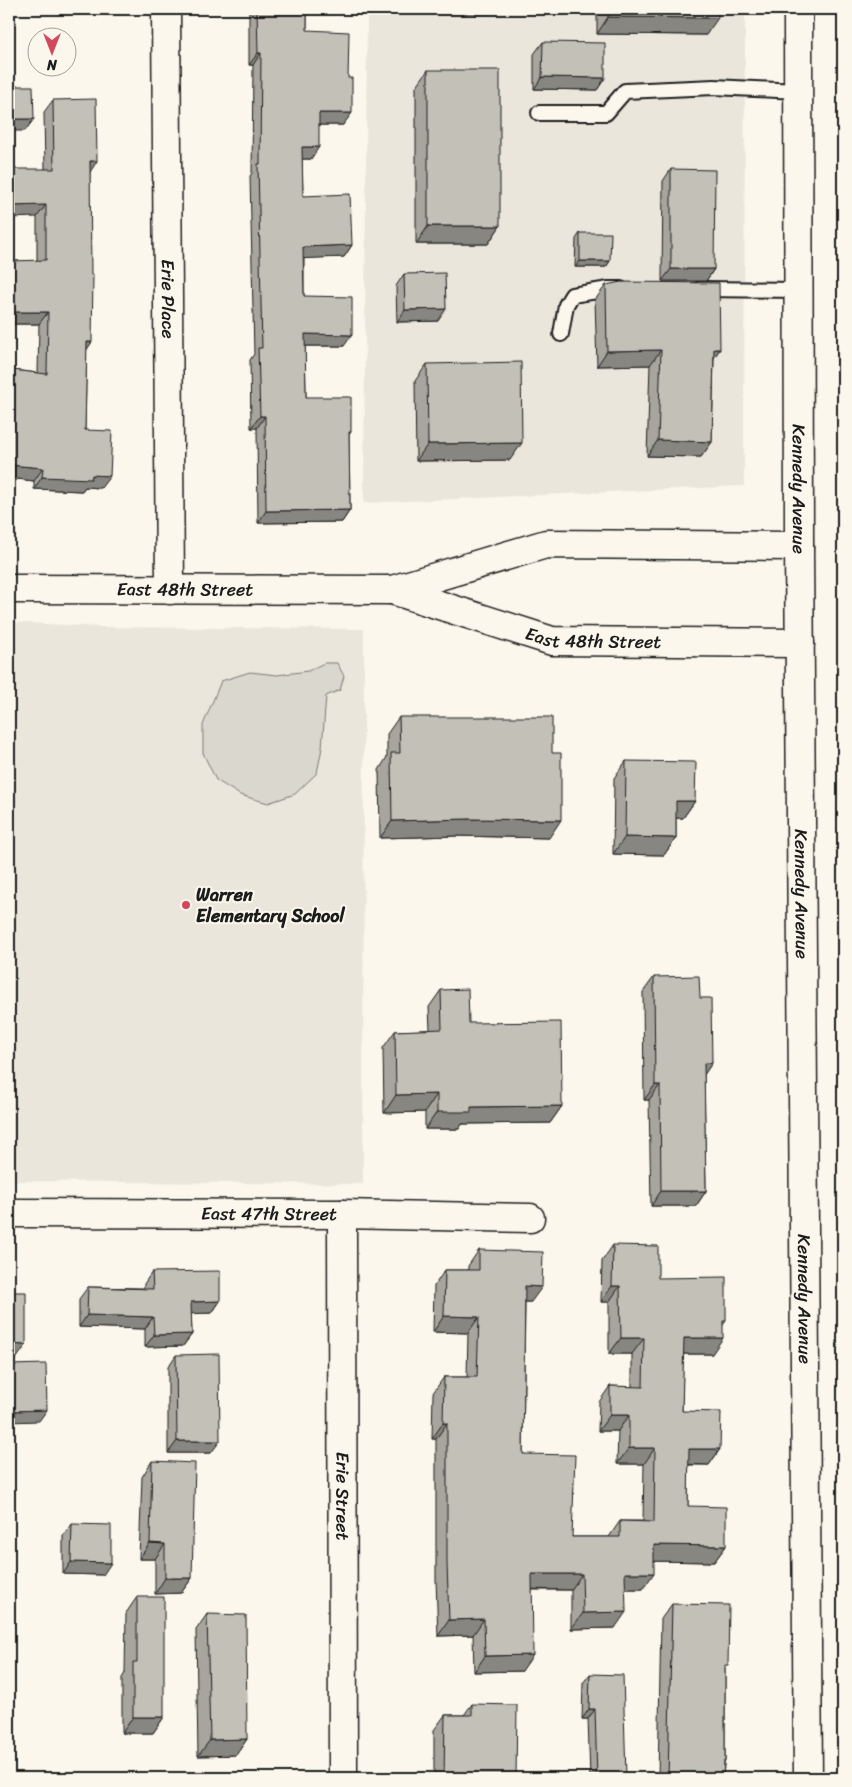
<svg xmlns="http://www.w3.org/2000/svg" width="852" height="1787" font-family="Sriracha,sans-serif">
	<rect width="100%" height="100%" fill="#fbf7ec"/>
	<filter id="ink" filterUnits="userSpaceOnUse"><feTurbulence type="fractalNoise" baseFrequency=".02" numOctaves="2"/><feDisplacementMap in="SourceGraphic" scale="10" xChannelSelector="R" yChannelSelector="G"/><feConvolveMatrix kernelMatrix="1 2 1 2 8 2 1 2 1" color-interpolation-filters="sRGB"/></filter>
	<g filter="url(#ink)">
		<!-- built -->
		<g fill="#eae6dc">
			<path d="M367,9h378l-1,477 -380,17z"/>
			<path d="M9,622l92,5 263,2 -1,555 -354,-3z"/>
		</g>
		<!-- green -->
		<path fill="#dad7ce" stroke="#7b7a75" d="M324,663h13l7,13 -4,14 -14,6 -4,52 -5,25 -22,21 -27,9 -28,-8 -24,-15 -13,-27v-28l18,-44 29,-9 27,3 31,-4z"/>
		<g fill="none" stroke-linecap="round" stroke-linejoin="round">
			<!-- lane casing -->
			<g stroke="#1c1c1c" stroke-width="18">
				<g id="lane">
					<path d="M539,113h67l19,-22 89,-4 85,4"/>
					<path d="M700,289l99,1"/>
					<path d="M561,334l5,-29 6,-10 37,-6h12"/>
				</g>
			</g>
			<!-- street casing -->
			<g stroke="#1c1c1c" stroke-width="31">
				<g id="street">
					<path id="s1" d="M166,9l4,581"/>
					<path id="s2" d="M9,589l383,1 154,-46 253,2"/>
					<path id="s3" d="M392,590l160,51 248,2"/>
					<path id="s4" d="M9,1213l333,1 188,4"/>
					<path id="s5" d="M342,1214l1,564"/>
				</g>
			</g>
			<!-- secondary casing -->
			<g stroke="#1c1c1c" stroke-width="31">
				<g id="secondary">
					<path id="s6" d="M798,9l1,537 9,1232"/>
				</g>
			</g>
			<!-- lane -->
			<use href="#lane" stroke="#fbf7ec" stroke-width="14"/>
			<!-- street -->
			<use href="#street" stroke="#fbf7ec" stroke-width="28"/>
			<!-- secondary -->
			<use href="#secondary" stroke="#fbf7ec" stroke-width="28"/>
		</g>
		<!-- wall -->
		<g fill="#a8a59e" stroke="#1c1c1c">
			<path d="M249,9h58v21l36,95h-24l-8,34h-9l1,37 49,49 -8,12 -40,1v38l40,50h-39l1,51 45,35 -2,3 1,75 -8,12 -84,1 -1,-95h-6l-1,-68 4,-6 -4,-178 2,-3 1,-108h-4z"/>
			<path d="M597,9h121l-12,26 -109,-1z"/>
			<path d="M543,42l62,36 -8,12 -63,-1v-35z"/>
			<path d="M428,70l72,156 -12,18h-72v-157z"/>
			<path d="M53,100l37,71 -5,259 16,58 -16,-1 -3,4 -48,-2v-8l-25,-3v-104l3,-4 26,3 1,-49h-30l28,-64v-43l8,-48 -1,-57z"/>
			<path d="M671,169l43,100 -8,12h-44l1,-100z"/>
			<path d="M580,233l30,28 -4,6h-31l1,-28z"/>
			<path d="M404,274l34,47 -41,1 -1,-36z"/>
			<path d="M606,285l114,64 -6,8 -2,85 -11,15 -54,-1 3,-91 -53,1 -2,-66z"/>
			<path d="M427,364l83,96 -94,1 -1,-80z"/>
			<path d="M399,717l150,121 -93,-2 -76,2 -1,-68 8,-13v-23z"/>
			<path d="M626,761l69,40 -12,17h-7v20l-12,17 -51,-1 1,-76z"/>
			<path d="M654,977l46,21 12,65 -8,11 2,117 -10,15h-45l-2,-106h-5l-1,-108z"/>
			<path d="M441,990l28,33 93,83 -12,17 -88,1 -3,5h-34v-17l-41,1 -1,-65 12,-17 35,-1 -1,-23z"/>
			<path d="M613,1245l45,33 68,43 -3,4 -11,29h-29l-1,57 38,38 -11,16h-21v41l38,40 -12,16 -60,-1 -11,28h-18l-10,39 -44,1v-39h-39l-10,81 -48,1 -1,-37 -35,1 -2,-56v-141h-4l1,-46 11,-16h23l1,-44 -35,-1 1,-46 11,-16h23v-4l11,-16 52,52h-6l-2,152 49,83h37l11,-16h23l1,-57h-27l1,-33h-20l1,-29 11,-16 22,1v-33h-23v-52h-8l1,-41z"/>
			<path d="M152,1272l68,29 -8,12h-21l1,21 -9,12 -38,1v-18l-66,-2v-28l9,-12 56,1v-4z"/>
			<path d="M176,1355l35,98h-43v-86z"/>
			<path d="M152,1461l40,117 -11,15 -26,1v-35h-16l3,-82z"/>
			<path d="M72,1524l31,51 -40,-1v-38z"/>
			<path d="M137,1597l27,120 -11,16h-31v-55l3,-5 1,-60z"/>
			<path d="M672,1604l53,64v93l-1,3 -1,14h-65l3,-159z"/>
			<path d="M207,1614l40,125 -11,16 -38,1 -2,-126z"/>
			<path d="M590,1674l35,104h-35l-2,-59h-6l1,-36z"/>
			<path d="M472,1704l44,74h-82v-48l11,-15h19z"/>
		</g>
		<!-- shaded-wall -->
		<g fill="#888681" stroke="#1c1c1c">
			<path d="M415,9h81l-3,4h-80z"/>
			<path d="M608,17l110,1 -12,17 -109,-1z"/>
			<path d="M258,53h3l-8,12h-4z"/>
			<path d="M542,77l63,1 -8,12 -63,-1z"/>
			<path d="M319,113h33l-9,12h-32z"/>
			<path d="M9,119h25l-9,12h-16z"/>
			<path d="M302,147h17l-8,12h-17z"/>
			<path d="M90,161h7l-8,13z"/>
			<path d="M46,205l-9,12 -28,1v-12z"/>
			<path d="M428,226h72l-12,18h-72z"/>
			<path d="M352,245l-8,12 -49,2 8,-12z"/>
			<path d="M580,261h30l-4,6h-31z"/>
			<path d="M671,269h43l-8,12h-44z"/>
			<path d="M446,309l-8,12 -41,1 8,-12z"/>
			<path d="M9,312h39l-9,12h-30z"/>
			<path d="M305,334l47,1 -8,11h-47z"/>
			<path d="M87,342h5l-8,12z"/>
			<path d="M714,349h6l-11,16z"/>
			<path d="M661,350l-11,15 -53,1 10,-15z"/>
			<path d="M260,416h5l-8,12h-6z"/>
			<path d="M658,440l54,2 -11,15 -54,-1z"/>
			<path d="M522,443l-12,17 -94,1 12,-17z"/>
			<path d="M9,465l34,3 -9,13 -25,-3z"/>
			<path d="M92,475l18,1 -9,12 -16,-1 -3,4 -48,-2 8,-12z"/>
			<path d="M350,510l-8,12 -84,1 8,-12z"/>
			<path d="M676,801h19l-12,17h-19z"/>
			<path d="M468,819l93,1 -12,18 -93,-2 -76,2 12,-17z"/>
			<path d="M625,837l51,1 -12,17 -51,-1z"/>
			<path d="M704,1063h8l-10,15z"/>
			<path d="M655,1085h5l-11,15h-5z"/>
			<path d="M437,1094l-12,18 -41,1 12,-18z"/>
			<path d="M562,1106l-12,17 -88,1 -3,5h-34l12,-17 34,-5z"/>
			<path d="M661,1191h45l-10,15h-45z"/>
			<path d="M525,1286l17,1 -11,15h-17z"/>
			<path d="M612,1286h8l-11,16h-8z"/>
			<path d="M220,1301l-8,12 -29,1 8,-12z"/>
			<path d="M87,1315l66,2 -8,12 -66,-2z"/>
			<path d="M444,1316l35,1 -11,16 -35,-1z"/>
			<path d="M192,1334l-9,12 -38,1 9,-12z"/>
			<path d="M621,1338h23l-12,16h-23z"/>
			<path d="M684,1338h39l-11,16h-39z"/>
			<path d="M9,1344l17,1 -12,17h-5z"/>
			<path d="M47,1410l-8,11 -30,1v-11z"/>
			<path d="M610,1415h19l-11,16h-20z"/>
			<path d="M443,1423h4l-11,16h-4z"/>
			<path d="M177,1441h43l-9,12h-43z"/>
			<path d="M629,1448h26l-11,16h-27z"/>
			<path d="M689,1449h31l-11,16 -31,-1z"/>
			<path d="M150,1543l15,1 -10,15h-16z"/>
			<path d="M654,1545l72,1 -12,16 -71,-1z"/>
			<path d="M71,1562l40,1 -8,12 -40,-1z"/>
			<path d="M625,1573h29l-11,16h-29z"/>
			<path d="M532,1574h50l-11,16 -50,-1z"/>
			<path d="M165,1578h27l-11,15 -26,1z"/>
			<path d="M626,1612l-11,16 -44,1 12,-16z"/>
			<path d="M484,1619l-11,16 -35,1 11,-16z"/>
			<path d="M533,1655l-11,16 -48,1 11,-16z"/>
			<path d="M589,1709h6l-7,10h-6z"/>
			<path d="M133,1717h31l-11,16h-31z"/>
			<path d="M247,1739l-11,16 -38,1 12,-16z"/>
			<path d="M626,1777l-1,1h-28z"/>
		</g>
		<!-- building -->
		<g fill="#c3c0b8" stroke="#1c1c1c">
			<path d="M257,9h50v21l42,2 -1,46h4v35h-33v34h-17l1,49 47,-2 2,51 -49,2 1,49 48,1v38l-47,-1 1,63h45v35h-2l1,78 -84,1 -1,-95h-5l-2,-68h4l-4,-184h2l1,-111h-3z"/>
			<path d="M609,9h109v9l-110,-1z"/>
			<path d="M543,42l62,1v35l-63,-1z"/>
			<rect x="428" y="70" width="72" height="156"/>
			<path d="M9,86h24l1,33h-25z"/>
			<path d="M96,99l1,62h-7l1,114h2l-1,67h-5l-2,88 27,1 -2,45 -18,-1 -1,4 -49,-2 1,-9 -34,-3v-71l3,-24 35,4 1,-62h-39v-51l37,-1v-55l-37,1v-37h45l-1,-69z"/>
			<path d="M671,169l44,1 -1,99h-43z"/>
			<path d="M580,233h31l-1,28h-30z"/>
			<path d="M445,273l1,36 -41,1 -1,-36z"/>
			<path d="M621,282l98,1 1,66h-6l-2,93 -54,-2 3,-90 -54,1 -1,-66z"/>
			<path d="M521,362l1,81 -94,1 -1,-80z"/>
			<path d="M399,717h153v36h9v67l-93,-1 -76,2 -1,-68h9z"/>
			<path d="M626,761l70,1 -1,39h-19v37l-51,-1z"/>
			<path d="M699,976l1,22h11l1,65h-8l2,128h-45l-1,-106h-5l-1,-108z"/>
			<path d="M468,989l1,34 92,-1 1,84 -91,1v5h-34v-18l-41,1 -1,-64 47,-2 -1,-39z"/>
			<path d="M613,1245l45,1v32l68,-1v44h-3v17h-39l-2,73 39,1 -1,37h-31l-1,57 38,1v39l-72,-1v28h-29l1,39 -43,1 -1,-39h-50l1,81 -48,1 -1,-37 -35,1 -2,-56v-141h-4l1,-46h33l2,-60 -35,-1 1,-46h34v-20l64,2 -1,35 -17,-1 -2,168 52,1 -3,82h48v-16l34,1 1,-74h-26v-33h-19v-29l33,1 1,-49h-23l-1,-52h-8z"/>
			<path d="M220,1271v30l-29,1 1,32 -38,1 -1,-18 -66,-2 1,-28 65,2 -1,-17z"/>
			<path d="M9,1292h17v53l-17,-1z"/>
			<path d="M219,1354l1,87h-43l-1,-86z"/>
			<path d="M46,1364l1,46 -38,1v-46z"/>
			<path d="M152,1461l43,2 -3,115h-27v-34l-15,-1z"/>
			<path d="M72,1524l39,1v38l-40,-1z"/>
			<path d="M137,1597h27v120h-31v-55h4z"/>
			<path d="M672,1604l57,1 -1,60h-3v96h-1l-1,17h-73h18z"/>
			<path d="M207,1614l39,1 1,124 -37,1z"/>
			<path d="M590,1674l33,1 3,102 -29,1 -2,-69h-6z"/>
			<path d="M472,1704l45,1 -1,73h-72l1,-63h27z"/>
			<path d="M136,1774l28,1v3h-28z"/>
		</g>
	</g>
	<!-- markers -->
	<circle fill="#d1495b" stroke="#fbf7ec" stroke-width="2" cx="186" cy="905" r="5"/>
	<g text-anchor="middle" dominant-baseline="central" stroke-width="4" stroke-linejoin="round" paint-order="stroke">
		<!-- street labels -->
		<g font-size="18" fill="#1c1c1c" stroke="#fbf7ec">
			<text stroke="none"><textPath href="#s1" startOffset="290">Erie Place</textPath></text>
			<text stroke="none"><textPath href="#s6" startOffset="480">Kennedy Avenue</textPath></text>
			<text stroke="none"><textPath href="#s2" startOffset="176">East 48th Street</textPath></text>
			<text stroke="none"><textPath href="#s3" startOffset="209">East 48th Street</textPath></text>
			<text stroke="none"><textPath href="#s6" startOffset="885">Kennedy Avenue</textPath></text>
			<text stroke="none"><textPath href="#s4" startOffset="260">East 47th Street</textPath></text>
			<text stroke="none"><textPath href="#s6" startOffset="1290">Kennedy Avenue</textPath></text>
			<text stroke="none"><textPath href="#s5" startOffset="282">Erie Street</textPath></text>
		</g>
		<!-- poi labels -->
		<g font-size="18" font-weight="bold" fill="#1c1c1c" stroke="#fbf7ec" text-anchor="start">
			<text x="196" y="895">Warren<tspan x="196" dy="21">Elementary School</tspan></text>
		</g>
	</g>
	<!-- margin -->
	<rect width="852" height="1787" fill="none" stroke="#fbf7ec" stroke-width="30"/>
	<rect x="15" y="15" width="822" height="1757" fill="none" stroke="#1c1c1c" stroke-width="2" filter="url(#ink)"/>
	<!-- north arrow -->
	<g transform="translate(52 52) rotate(180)"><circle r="24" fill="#fbf7ec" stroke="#a29f99"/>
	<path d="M0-4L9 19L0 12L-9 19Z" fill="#d1495b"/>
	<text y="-8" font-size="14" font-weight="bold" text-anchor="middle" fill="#1c1c1c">N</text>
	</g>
</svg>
